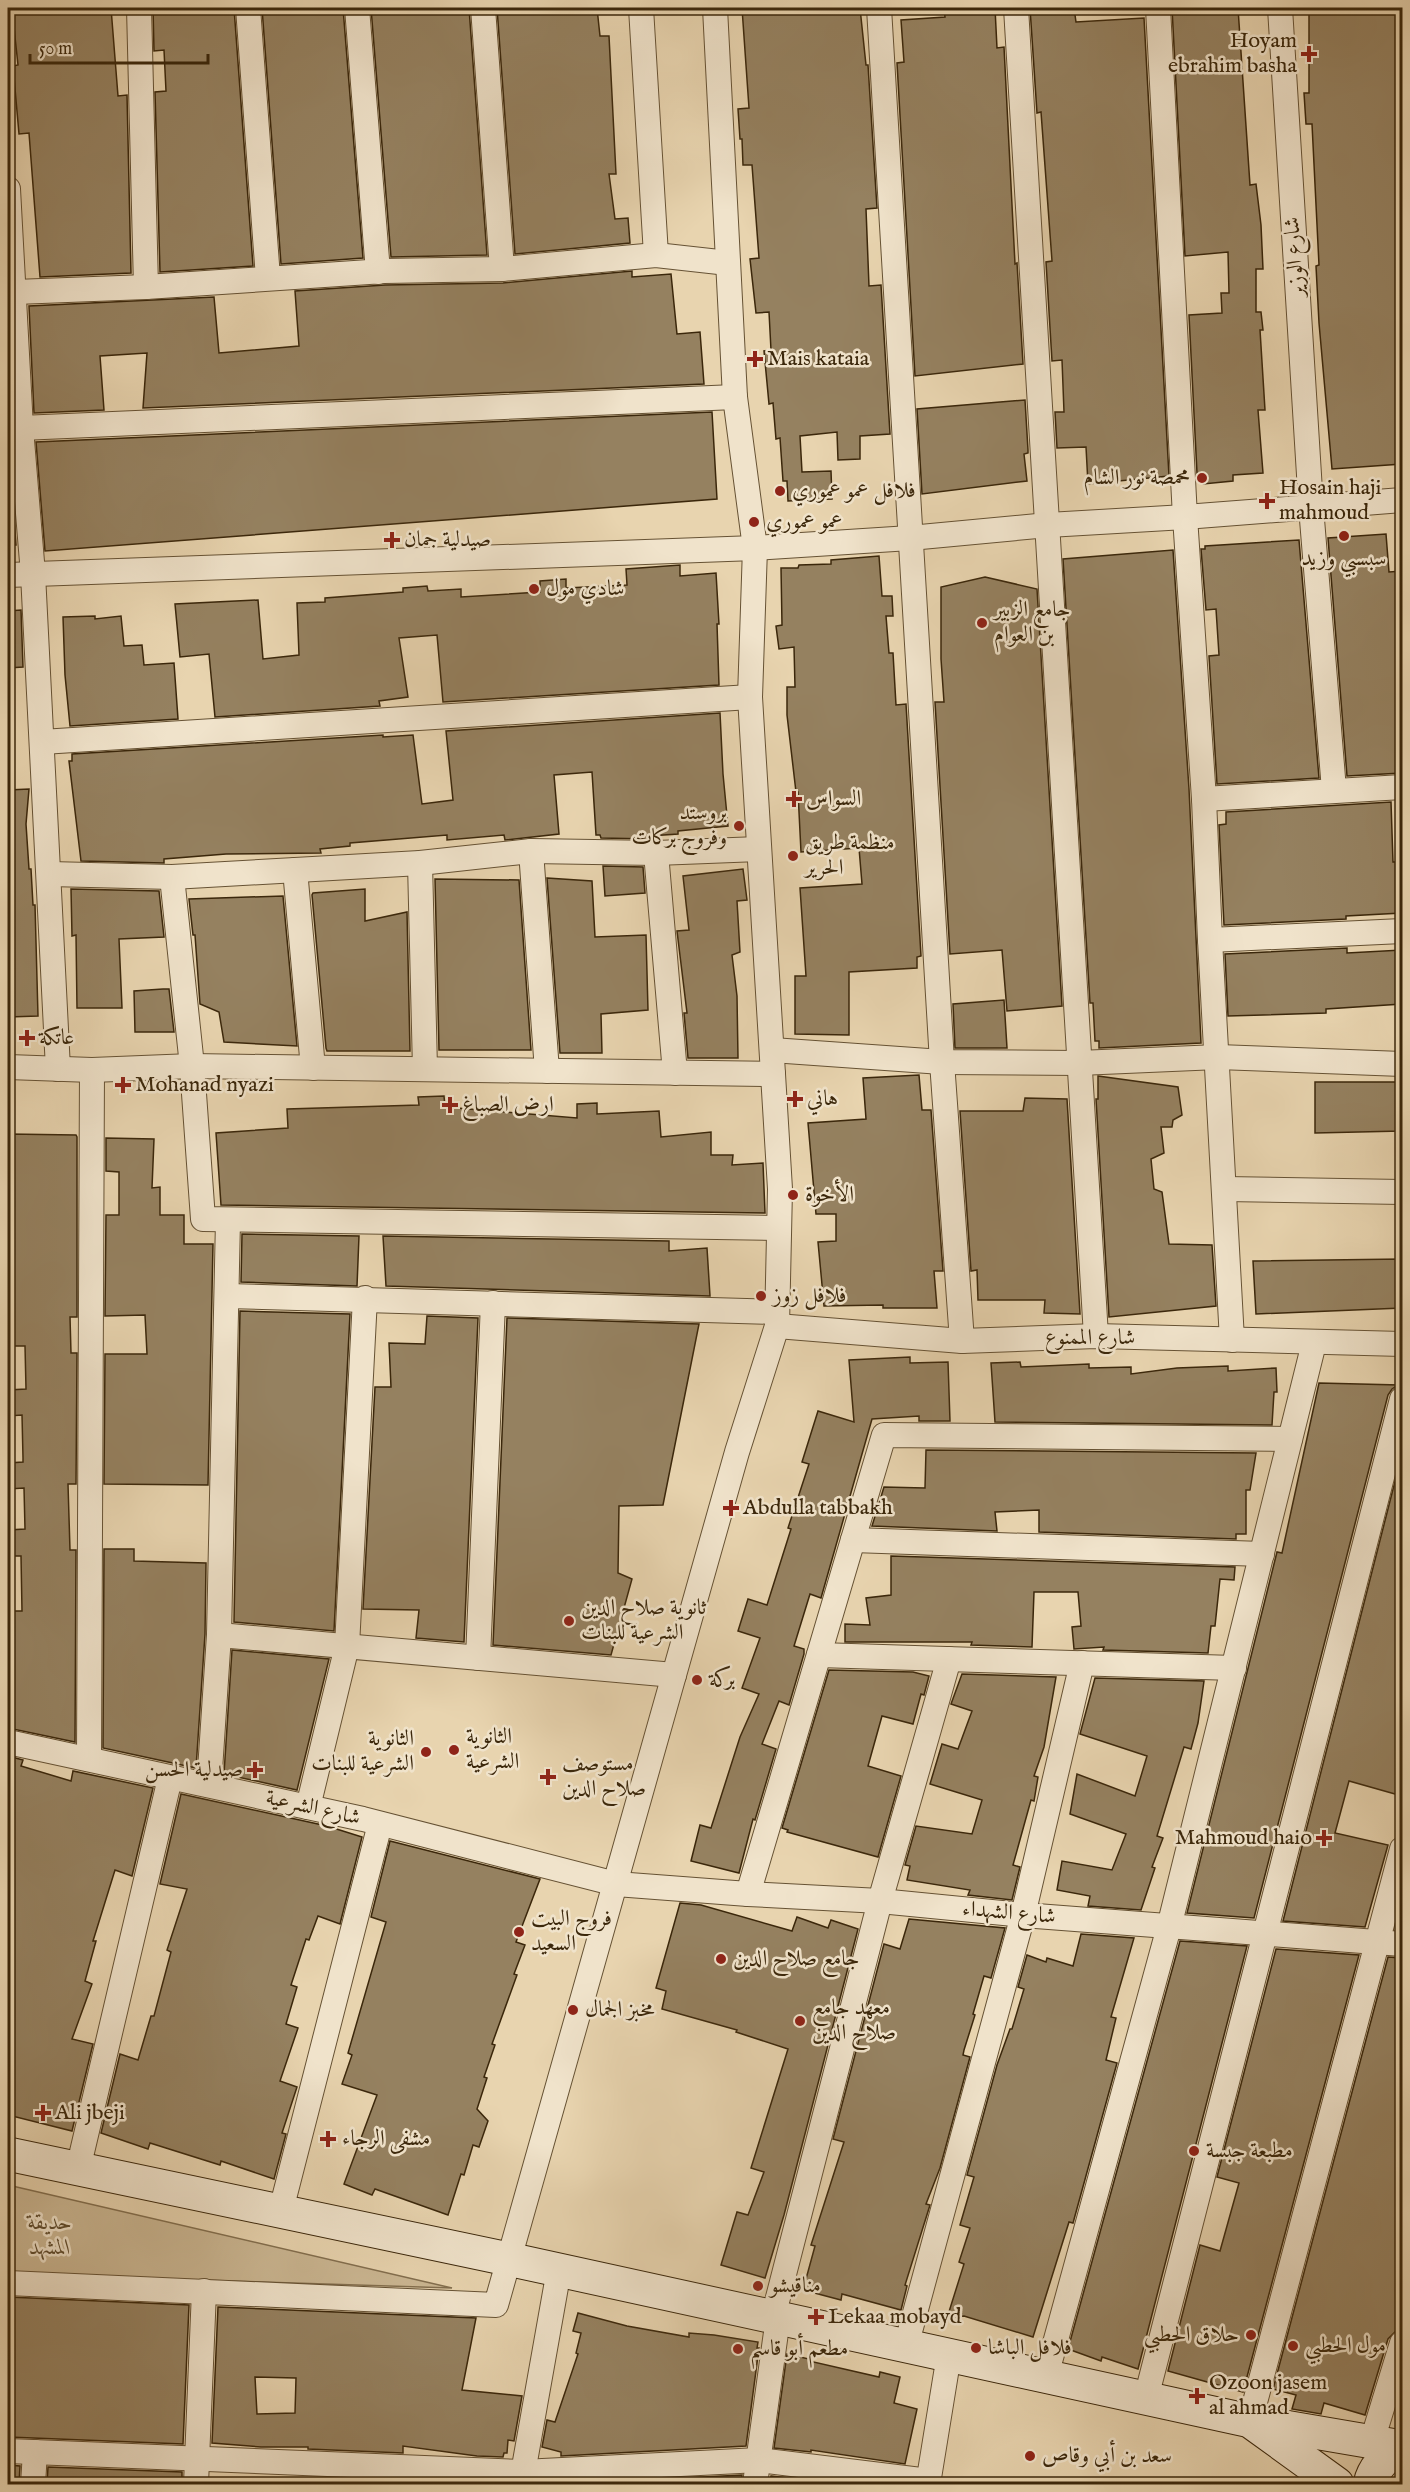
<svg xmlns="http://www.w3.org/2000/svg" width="1410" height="2492" font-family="'IM FELL English',Amiri,serif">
	<rect width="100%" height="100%" fill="#e8d4af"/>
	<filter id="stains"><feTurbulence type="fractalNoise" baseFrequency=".00333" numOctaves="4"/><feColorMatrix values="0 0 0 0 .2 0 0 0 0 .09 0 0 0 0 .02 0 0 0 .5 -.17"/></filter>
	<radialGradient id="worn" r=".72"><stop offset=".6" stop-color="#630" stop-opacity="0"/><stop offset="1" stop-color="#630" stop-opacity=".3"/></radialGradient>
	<!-- green -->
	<path fill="#cbb793" stroke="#836f4f" stroke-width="1.5" d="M8,2185l444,103 -444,-14z"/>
	<!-- building -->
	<g fill="#958160" stroke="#3b270b" stroke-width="1.5" fill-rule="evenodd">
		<path d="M32,8h79l7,88 9,-1 4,178 -91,4 -11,-144 -10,1 -6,-68 5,-1 -6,-56z"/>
		<path d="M153,8h81l19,258 -93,6 -5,-180 11,-1 -2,-41 -10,1z"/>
		<path d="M262,8h81l20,250 -82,6z"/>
		<path d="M371,8h98l18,247 -96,2z"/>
		<path d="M497,8h100l3,28h9l7,138h-7l6,45 13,-1 2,25 -115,11z"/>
		<path d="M742,8h118l6,57h2l9,143 -11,1 3,77 12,-1 9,149 -30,2v23l-22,1 -1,-28 -37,4 2,36 29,-1 1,28 -44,2 -1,-20h-4l-3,-43 -4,1 -3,-36 -4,1 -5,-53 7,-1 -2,-38 -13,1 -6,-54 9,-1 -7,-93h-9l-1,-26h-2l-2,-30 11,-1z"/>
		<path d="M944,8h51l2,40 7,-1 11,217 2,-1 6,101 -108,12 -18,-313 7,-1 -3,-42 44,-3z"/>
		<path d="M1030,8h44l2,14 68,-4 25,458 -81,8 -2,-37 -29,1 -2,-36h9l-2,-52 -10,1 -6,-99 6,-1 -11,-149 -4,1z"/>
		<path d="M1172,8h66l12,177 6,-1 5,41 2,44h-7v43h5l2,18h-3l5,80h-7l5,63 -30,2v6l-30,3 -1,-12 -5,1 -8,-158 33,-2 -1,-20h8l-1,-41 -43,4z"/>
		<path d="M1309,8h93v456l-70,5 -13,-146 -3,-57 3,-1 -7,-141h-6l-2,-31h5z"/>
		<path d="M632,271v6l39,-3 6,60 23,-2 4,52 -561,24 4,-55 -47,3 4,54 -70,3 -5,-107 185,-9 5,56 80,-7 -4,-55 90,-6 118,-2z"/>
		<path d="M1025,400l3,50v3l-4,1 3,27 -105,13 -5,-85z"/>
		<path d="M712,412l5,87 -672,52 -9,-109z"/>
		<path d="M8,438l8,107h-8z"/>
		<path d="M1386,534l3,38 13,-1v202l-55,3 -19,-238z"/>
		<path d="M1299,540l20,238 -102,6 -8,-128 10,-1 -3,-46 -10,1 -5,-61h4v-3z"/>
		<path d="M1173,550l16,239 12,254 -102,5v-7h-4l-2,-38h-3l-27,-444z"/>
		<path d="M879,556l3,40h10l1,20h-7l3,37h4l3,52 10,-1 15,252 -4,1v11l-68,4v63l-54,-1v-58h11l-6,-88 62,-4 -3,-36 -58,4 -3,-60h-2l-9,-77v-28h8l-1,-40 -15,2 -3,-23 6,-1 -1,-57h17l1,-3 32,-1v-4z"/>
		<path d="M680,565v11l36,-3 3,51h-2l2,61 -276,17 -6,-67 -38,3 9,59 -29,4 1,5 -165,11 -6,-63 -29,3 -5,-53 83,-4 5,59 36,-4 -2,-52 28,-1v-4l78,-6v-4l24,-2 1,5 33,-2v8l79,-5v-11l26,-2v9l61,-3 -1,-16z"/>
		<path d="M985,577l52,12 25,417 -55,5 -5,-61 -52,4 -15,-252h9l-3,-43v-72z"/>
		<path d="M21,610l2,57 -15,1v-57z"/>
		<path d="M95,616v3l26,-3 3,30 18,-1 2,20 30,-2 4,56 -108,7 -5,-51 -2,-58z"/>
		<path d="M720,713l3,61 5,52 -50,5v3l-29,2 1,3 -49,-1 -1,-3h-4l-4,-63 -38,3 5,59 -54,6 -1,-5 -57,5v-5l-97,8v3l-30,3 1,4 -95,1 -62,5v4l-83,-2 -12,-100h3v-7l311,-19v2l30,-2 9,69 31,-4 -7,-69z"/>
		<path d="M29,789l-3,35 3,45h2l2,36h2l3,111 -30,1v-227z"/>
		<path d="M1391,802l2,60h9v51l-56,3v3l-122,6 -5,-100 7,-1v-12z"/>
		<path d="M603,866l40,1 2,26 -40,3z"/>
		<path d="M743,869l4,31 -10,1 3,51 -8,3 5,41 1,62h-50l-4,-45h3l-10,-82 12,-1 -6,-54z"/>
		<path d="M547,878l45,3 3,56 51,-2 2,75 -47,4 1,39h-42z"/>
		<path d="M435,879l84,1 12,170h-92z"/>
		<path d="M71,889l88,2 5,46 -45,2 3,69h-45l-1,-73 -4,1z"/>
		<path d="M365,889v32l42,-9 3,139h-83l-1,-3 -14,-153 1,-2z"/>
		<path d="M283,896l14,150 -73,-4 -5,-30 -19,-8 -5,-69h-2l-4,-36z"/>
		<path d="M1347,948v5l55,-3v54l-76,5v4l-98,3 -3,-62z"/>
		<path d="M163,989h6l5,43h-39l-1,-41z"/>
		<path d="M1004,1000l3,48h-52l-2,-44z"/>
		<path d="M919,1075l3,35h9l12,161h-9l3,37h-54v-3l-59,1 -6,-64 18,-1v-27h-20l-8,-91 58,-4 -3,-41z"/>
		<path d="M1098,1076l80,11 4,28 -9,5 -1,7h-11l3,26 -13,6 3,30 8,3 7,52 43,1 4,61 -107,11 -13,-218h2z"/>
		<path d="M1315,1082h87v49l-87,2z"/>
		<path d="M444,1096l1,11 132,11v-14l20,-1v11l62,-3 2,26 50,-5v23h22l-1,10 31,-2 2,50 -544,-8 -5,-72 72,-5 -1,-19 132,-4 -1,-8z"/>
		<path d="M1025,1098l42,1 13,215 -36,-1 1,-13h-67l-1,-30 -6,1 -11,-160h63z"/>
		<path d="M8,1134l68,1 1,2v180h-7l1,36h6l-1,131h-8l2,66h6l-1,192 -67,-14v-117h14l-1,-55h-13v-26l17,-1 -1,-41 -16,1v-26l15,-1v-4l-1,-43 -14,1v-26l18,-1 -1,-43h-17z"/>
		<path d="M106,1138l48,1 -2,49 8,-1v28h24v29h29l-5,241 -104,-1 1,-130h42l-2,-39 -40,1 1,-101h13v-43l-13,-1z"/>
		<path d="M242,1234l117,2 -2,50 -116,-4z"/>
		<path d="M383,1236l286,5v10l38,-3 3,48 -324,-10z"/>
		<path d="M1402,1259v49l-146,6 -3,-53z"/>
		<path d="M240,1311l110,3 -16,317 -100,-9z"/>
		<path d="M427,1316l51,2 -14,324 -48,-4 3,-28 -56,-1 12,-222h16l-2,-44 36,1z"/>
		<path d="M507,1318l192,6 -36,181 -44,1 -1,67 14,6 -21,76 -118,-10z"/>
		<path d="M910,1357v6l38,-1 2,59h-31v-5l-47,3 -51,179 -11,-4 -16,52 10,3v5l-15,51 -10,-4 -17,43 14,5 -21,71 -2,-1 -14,54 -48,-12 9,-36 11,3 29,-91 19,-43 -17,-6 18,-50 -22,-7 10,-32 19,6 24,-76 -3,-1 21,-64 -7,-2 16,-51 36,11 -5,-62z"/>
		<path d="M1020,1362l1,5 68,-3v4l42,-1v7l46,-6 51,-2v5l48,-3 1,24h-3l-2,33 -277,-3 -4,-59z"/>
		<path d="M1319,1383l79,2 -6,4 -4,6 -134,523 -67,-5 90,-361 5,1z"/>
		<path d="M926,1450l330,3 -6,37h-4v44h-10v5l-197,-7v-22l-44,2 2,19 -125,-5 12,-39 41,1z"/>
		<path d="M1402,1454v342l-53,-15 -14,52 53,12 -23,82 -82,-6z"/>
		<path d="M104,1549h30v12l72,2 -1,71 -9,134 -93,-20z"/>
		<path d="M891,1556l344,11 -1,13 -14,-1 -5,47h-4l-3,27 -105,-3 1,-3 -30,2 -2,-22 9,-1 -3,-34h-44l-2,55 -61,-2 1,-3h-127v-18l25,1 -4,-27 25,-3z"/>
		<path d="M232,1650l97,9 -32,131 -73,-16z"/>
		<path d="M829,1670l84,2 16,4 -5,19 -3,-1 -8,30 -31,-8 -14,50 33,10 -23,81 -91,-25 1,-2 -6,-2z"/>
		<path d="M962,1674l94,3 -12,70 -10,29 4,1 -4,24 -3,-1 -18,65 7,2 -8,33 -44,-5 2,-5 -63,-10 3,-14 -5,-1 11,-39 56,8 10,-34 -52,-16 12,-40 16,5 14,-38 -21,-7z"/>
		<path d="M1095,1678l109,3 -6,42 -7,26 -7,-2 -27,89 6,2 -11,29 3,1 -14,42 -53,-4 2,-10 -33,-6 5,-29 50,9 14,-36 -56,-20 7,-40 58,22 12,-40 -67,-22z"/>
		<path d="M8,1756l15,4 -2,6 50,15 2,-10 80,17 -21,88 -17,-6 -22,71h3l-11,40 7,3 -20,55 21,5 -21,87 -64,-16z"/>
		<path d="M181,1794l146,32 35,11 -22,87 -22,-8 -9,24 -3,-1 -15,46 6,2 -11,37 12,4 -18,53 17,6 -15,46 4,1 -12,45 -53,-18 -1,4 -70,-22 -2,6 -47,-16 19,-79 18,6 13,-44h3l17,-64 -4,-2 20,-61 -27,-5z"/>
		<path d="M390,1841l150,38 -24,63 9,3 -11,29 3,1 -25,69 3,1 -11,32 3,1 -10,31 11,12 -9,26 -6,-2 -9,30 -3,-1 -13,41 -73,-26 -3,6 -28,-11 33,-89 -35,-11 10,-29 -4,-2 38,-131 -15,-5z"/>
		<path d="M680,1903l21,2 91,26 5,-14 31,11 3,-8 27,9 -74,286 -19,63 -44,-13 16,-53 11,3 16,-43 -13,-4 37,-119 -52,-17 1,-2 -75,-21 4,-18 -10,-3z"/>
		<path d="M909,1919l96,9 -14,50 -7,-2 -11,38 2,1 -11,35 -1,5 7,2 -30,111 -14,36 4,1 -25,80 2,1 -6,24 -59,-16 -1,6 -38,-10 12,-44 -4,-1 33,-103 -11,-3 51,-195 16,5z"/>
		<path d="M1081,1934l53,4 -23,79 5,1 -10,42 11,3 -44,160 -4,-1 -36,115 -69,-21 -17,2 17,-54 -5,-2 11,-34 -10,-3 14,-48 -7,-2 30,-110 13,-36h2l12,-40 -6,-2 9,-32 19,7 1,-4 26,8z"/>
		<path d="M1180,1941l67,5 -109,423 -36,-12 -1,4 -33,-12z"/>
		<path d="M1276,1949l83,6 -116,437 -75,-21 32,-126 20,6 19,-68 -22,-6z"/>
		<path d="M1388,1957l14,1v353l-5,19 -9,9 -23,76 -41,-12 -3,11 -29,-5 4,-14 -23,-6z"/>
		<path d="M8,2297l181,8 -6,139 -175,-7z"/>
		<path d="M218,2307l258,11 -14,72 60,6 -8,45 -6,-1 -1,13h-3l-1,4 -26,-1 -74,-10v7l-95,-4v-2h-47l-49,-4zM255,2377l41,1 -1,35 -38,1z"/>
		<path d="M578,2313l49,13 62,11v-4l25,2 44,7 -1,6h2l-13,98 -185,10v-4l-19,-5 5,-27 8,2 23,-68 -2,-1 5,-20 -8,-2z"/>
		<path d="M787,2354l22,5v2l70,16 1,-5 20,5 -6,26 23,6 -12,55 -94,-14v2l-37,-4z"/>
		<path d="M8,2465l12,1 -1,18h-11z"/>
		<path d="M48,2467l134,5v12h-135z"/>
		<path d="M742,2475l-1,9h-181z"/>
		<path d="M771,2476l35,4v4h-37z"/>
	</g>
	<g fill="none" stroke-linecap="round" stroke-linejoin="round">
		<!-- street casing -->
		<g stroke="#665234" stroke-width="26">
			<g id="street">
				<path d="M139,8l7,279"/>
				<path d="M248,8l20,270"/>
				<path d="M357,8l21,264"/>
				<path d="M483,8l19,261"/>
				<path d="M641,8l15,247"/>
				<path d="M879,8l63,1054 20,279"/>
				<path d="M1016,8l80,1328"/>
				<path d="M1158,8l27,509 19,282 6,141 22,400"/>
				<path d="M1280,8l31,499 23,283"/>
				<path d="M8,189l13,239 12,146 25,495"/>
				<path d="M15,292l131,-5 238,-16 118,-2 154,-14 72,8"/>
				<path d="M21,428l714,-31"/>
				<path d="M8,575l747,-27 155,-10 138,-13 137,-8 217,-17"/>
				<path d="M42,742l708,-45"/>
				<path d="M1204,799l198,-12"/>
				<path d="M531,851l16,220"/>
				<path d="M656,853l19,220"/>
				<path d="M420,863l5,206"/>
				<path d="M295,870l18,198"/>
				<path d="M49,874l123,3 248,-14 111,-12 125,2 103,-4"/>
				<path d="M172,877l20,189 11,153 576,9"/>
				<path d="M1210,940l192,-9"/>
				<path d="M772,1050l170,12 137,1 139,-6 184,7"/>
				<path d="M8,1067l84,3 100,-4 581,8"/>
				<path d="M1225,1189l177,3"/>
				<path d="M227,1296l550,16"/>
				<path d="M777,1326l185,15 134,-5 306,8"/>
				<path d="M853,1540l409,14"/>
				<path d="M219,1635l455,40"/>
				<path d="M819,1655l415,13"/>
				<path d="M478,1658l15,-355"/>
				<path d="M8,1742l355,77 253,65 132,10 132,7 143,14 379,29"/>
				<path d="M89,1759l3,-689"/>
				<path d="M209,1785l10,-150 9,-415"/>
				<path d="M308,1807l39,-161 18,-348"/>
				<path d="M748,1894l136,-459 406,4"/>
				<path d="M78,2169l92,-391"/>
				<path d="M281,2210l99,-386"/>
				<path d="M8,2283l488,22 241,-853 40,-126 3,-137 -30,-492 5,-149 -20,-151 -20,-389"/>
				<path d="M773,2317l107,-416 69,-242"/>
				<path d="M906,2346l117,-431 59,-252"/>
				<path d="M1046,2376l123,-449 145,-584"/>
				<path d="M1146,2398l256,-999"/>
				<path d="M1250,2421l152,-572"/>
				<path d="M1372,2441l30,-98"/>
				<path d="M8,2451l515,21 236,-12 170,21"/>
				<path d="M33,2484l2,-32"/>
				<path d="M196,2484l8,-193"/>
				<path d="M521,2484l38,-214"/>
				<path d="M755,2484l23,-166"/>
				<path d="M928,2484l21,-129"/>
			</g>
		</g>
		<!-- secondary casing -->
		<g stroke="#3b270b" stroke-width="35">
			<g id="secondary">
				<path d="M8,2154l500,105 742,162 152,26"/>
				<path d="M1254,2424l83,60"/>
				<path d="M1370,2484c4,-18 17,-29 32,-37"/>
			</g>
		</g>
		<!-- street -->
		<use href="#street" stroke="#f0e3cb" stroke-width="24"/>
		<!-- secondary -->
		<use href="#secondary" stroke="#f0e3cb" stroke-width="33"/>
	</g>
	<!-- markers -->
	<g fill="#8f2418" stroke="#f0e3cb" stroke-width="2">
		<path d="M1306 45h6v6h6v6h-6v6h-6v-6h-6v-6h6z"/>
		<path d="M752 350h6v6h6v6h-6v6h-6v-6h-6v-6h6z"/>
		<circle cx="1202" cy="478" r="6"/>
		<circle cx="780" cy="491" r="6"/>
		<path d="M1264 492h6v6h6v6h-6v6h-6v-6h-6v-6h6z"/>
		<circle cx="754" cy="522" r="6"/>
		<circle cx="1344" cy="536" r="6"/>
		<path d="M389 531h6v6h6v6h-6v6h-6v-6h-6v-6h6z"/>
		<circle cx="534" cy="589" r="6"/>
		<circle cx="982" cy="623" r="6"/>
		<path d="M791 790h6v6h6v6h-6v6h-6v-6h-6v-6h6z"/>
		<circle cx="739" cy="826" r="6"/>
		<circle cx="793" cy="856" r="6"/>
		<path d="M24 1029h6v6h6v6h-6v6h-6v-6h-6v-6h6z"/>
		<path d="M120 1076h6v6h6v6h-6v6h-6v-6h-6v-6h6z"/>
		<path d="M792 1090h6v6h6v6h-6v6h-6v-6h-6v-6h6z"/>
		<path d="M447 1096h6v6h6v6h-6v6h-6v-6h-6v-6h6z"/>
		<circle cx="793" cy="1195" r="6"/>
		<circle cx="761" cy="1296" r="6"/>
		<path d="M728 1499h6v6h6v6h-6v6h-6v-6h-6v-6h6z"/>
		<circle cx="569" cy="1621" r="6"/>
		<circle cx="697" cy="1680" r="6"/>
		<circle cx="454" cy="1750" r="6"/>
		<circle cx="426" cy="1752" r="6"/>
		<path d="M252 1761h6v6h6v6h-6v6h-6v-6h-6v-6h6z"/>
		<path d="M545 1768h6v6h6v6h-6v6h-6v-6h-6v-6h6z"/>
		<path d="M1321 1829h6v6h6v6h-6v6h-6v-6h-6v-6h6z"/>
		<circle cx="519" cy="1932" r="6"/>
		<circle cx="721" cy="1959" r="6"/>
		<circle cx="573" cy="2010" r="6"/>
		<circle cx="800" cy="2021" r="6"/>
		<path d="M40 2104h6v6h6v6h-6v6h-6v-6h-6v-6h6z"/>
		<path d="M325 2130h6v6h6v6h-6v6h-6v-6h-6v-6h6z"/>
		<circle cx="1194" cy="2151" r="6"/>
		<circle cx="758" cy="2286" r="6"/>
		<path d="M813 2308h6v6h6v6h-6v6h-6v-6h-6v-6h6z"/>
		<circle cx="1251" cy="2335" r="6"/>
		<circle cx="1293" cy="2346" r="6"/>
		<circle cx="976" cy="2348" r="6"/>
		<circle cx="738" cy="2349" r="6"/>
		<path d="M1194 2387h6v6h6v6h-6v6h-6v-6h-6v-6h6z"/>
		<circle cx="1030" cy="2456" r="6"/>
	</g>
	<g text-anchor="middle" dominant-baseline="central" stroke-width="5" stroke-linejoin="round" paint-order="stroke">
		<!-- poi labels -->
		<g font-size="22" fill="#3b270b" stroke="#f0e3cb" text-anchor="start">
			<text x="1297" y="41" text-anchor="end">Hoyam<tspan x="1297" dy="25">ebrahim basha</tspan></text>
			<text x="767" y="359">Mais kataia</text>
			<text x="1190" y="478" text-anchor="end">محمصة نور الشام</text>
			<text x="1279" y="488">Hosain haji<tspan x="1279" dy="25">mahmoud</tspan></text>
			<text x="792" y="491">فلافل عمو عموري</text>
			<text x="766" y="522">عمو عموري</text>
			<text x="404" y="540">صيدلية جمان</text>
			<text x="1344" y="559" text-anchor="middle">سبسبي وزيد</text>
			<text x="546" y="589">شادي مول</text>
			<text x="994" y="610">جامع الزبير<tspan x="994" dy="25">بن العوام</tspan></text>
			<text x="806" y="799">السواس</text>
			<text x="727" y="813" text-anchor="end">بروستد<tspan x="727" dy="25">وفروج بركات</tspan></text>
			<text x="805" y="843">منظمة طريق<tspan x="805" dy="25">الحرير</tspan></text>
			<text x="39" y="1038">عاتكة</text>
			<text x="135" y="1085">Mohanad nyazi</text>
			<text x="807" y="1099">هاني</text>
			<text x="462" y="1105">ارض الصباغ</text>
			<text x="805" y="1195">الأخوة</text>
			<text x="773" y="1296">فلافل زوز</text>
			<text x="743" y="1508">Abdulla tabbakh</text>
			<text x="581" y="1608">ثانوية صلاح الدين<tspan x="581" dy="25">الشرعية للبنات</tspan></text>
			<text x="709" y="1680">بركة</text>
			<text x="466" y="1737">الثانوية<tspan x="466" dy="25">الشرعية</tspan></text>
			<text x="414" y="1739" text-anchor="end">الثانوية<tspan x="414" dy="25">الشرعية للبنات</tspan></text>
			<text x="562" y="1764">مستوصف<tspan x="562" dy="25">صلاح الدين</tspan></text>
			<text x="243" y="1770" text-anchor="end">صيدلية الحسن</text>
			<text x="1312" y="1838" text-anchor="end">Mahmoud haio</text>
			<text x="531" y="1919">فروج البيت<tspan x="531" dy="25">السعيد</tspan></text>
			<text x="733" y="1959">جامع صلاح الدين</text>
			<text x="812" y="2008">معهد جامع<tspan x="812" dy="25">صلاح الدين</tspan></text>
			<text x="585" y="2010">مخبز الجمال</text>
			<text x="55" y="2113">Ali jbeji</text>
			<text x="342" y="2139">مشفى الرجاء</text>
			<text x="1206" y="2151">مطبعة جبسة</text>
			<text x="770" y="2286">مناقيشو</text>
			<text x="828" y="2317">Lekaa mobayd</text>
			<text x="1239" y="2335" text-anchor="end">حلاق الحطبي</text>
			<text x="1305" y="2346">مول الحطبي</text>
			<text x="988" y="2348">فلافل الباشا</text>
			<text x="750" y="2349">مطعم أبو قاسم</text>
			<text x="1209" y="2383">Ozoon jasem<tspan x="1209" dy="25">al ahmad</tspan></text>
			<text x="1042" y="2456">سعد بن أبي وقاص</text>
		</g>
		<!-- street labels -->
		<g font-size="22" fill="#3b270b" stroke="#f0e3cb">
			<text transform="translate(1295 257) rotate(-94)">شارع الوزير</text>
			<text x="1090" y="1338">شارع الممنوع</text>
			<text transform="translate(313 1808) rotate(13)">شارع الشرعية</text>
			<text transform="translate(1009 1913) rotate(5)">شارع الشهداء</text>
		</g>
		<!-- park labels -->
		<g font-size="22" font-style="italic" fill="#5f4b2d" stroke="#f0e3cb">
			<text x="50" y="2223">حديقة<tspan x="50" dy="25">المشهد</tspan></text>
		</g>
	</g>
	<!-- margin -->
	<rect width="1410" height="2492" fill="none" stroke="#e8d4af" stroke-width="30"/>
	<rect x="9" y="9" width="1392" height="2474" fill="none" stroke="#3b270b" stroke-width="3"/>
	<rect x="15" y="15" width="1380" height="2462" fill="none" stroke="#3b270b" stroke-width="1.5"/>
	<!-- scale -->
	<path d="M30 54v9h178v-9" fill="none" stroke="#3b270b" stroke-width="3"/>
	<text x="39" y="54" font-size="18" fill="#3b270b" stroke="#f0e3cb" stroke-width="4.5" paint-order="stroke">50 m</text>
	<rect width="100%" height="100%" filter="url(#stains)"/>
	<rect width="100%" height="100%" fill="url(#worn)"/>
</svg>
